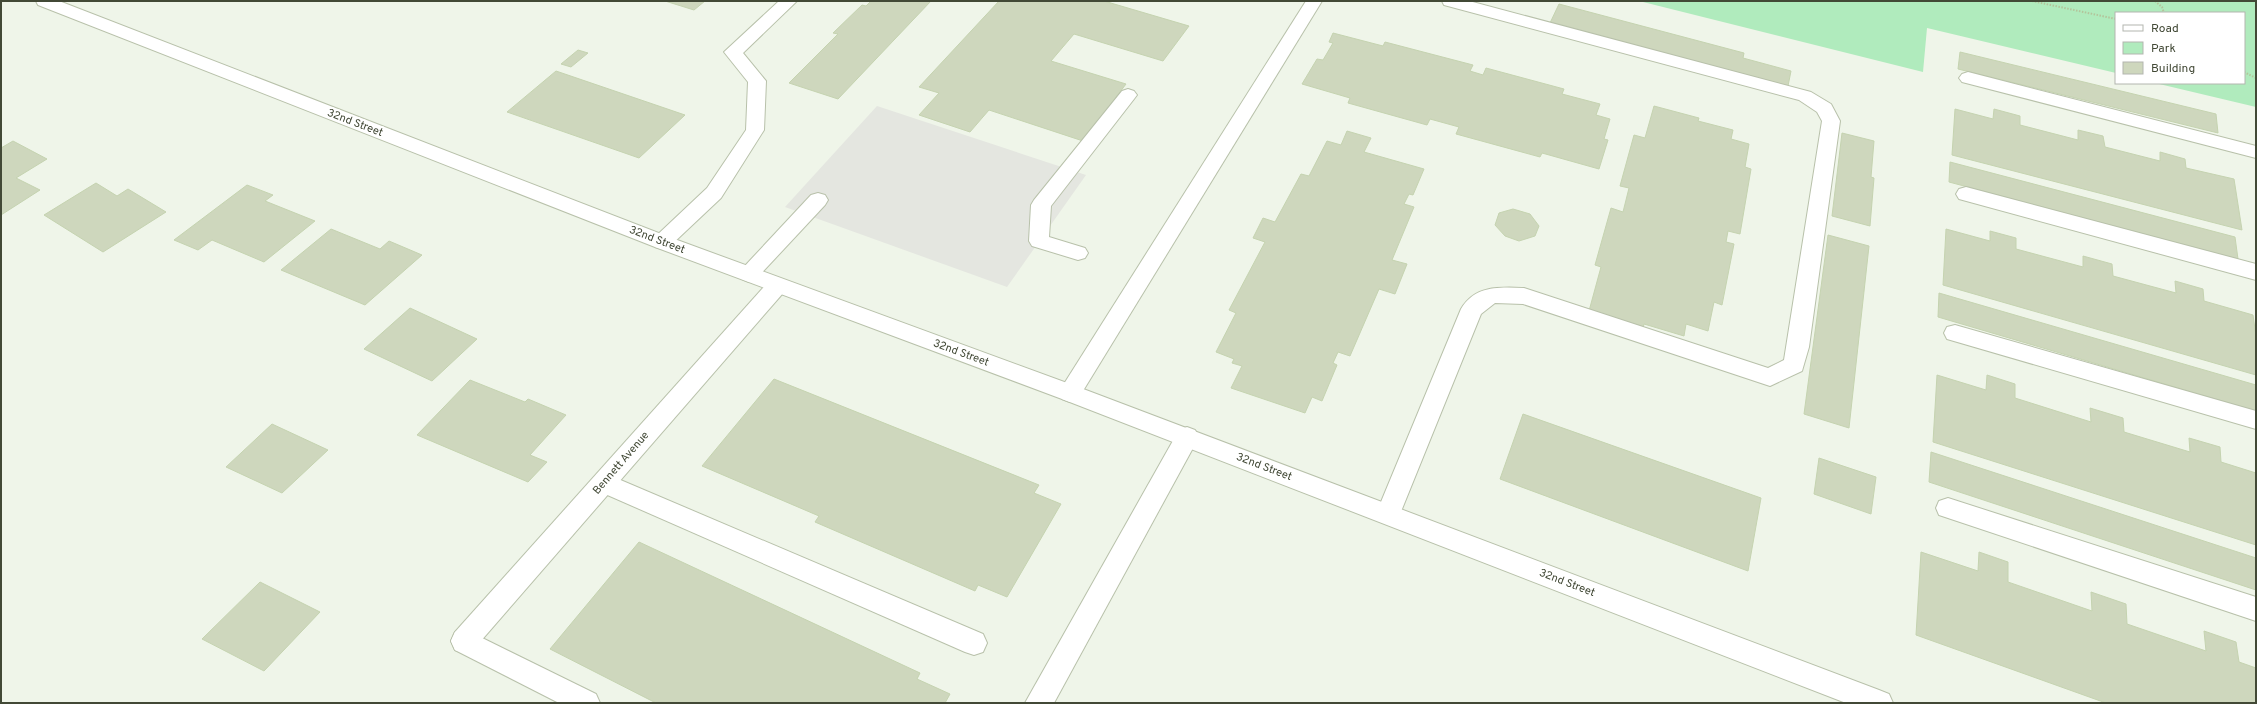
<svg xmlns="http://www.w3.org/2000/svg" width="2257" height="704" font-family="Overpass,sans-serif">
	<rect width="100%" height="100%" fill="#eff5e9"/>
	<!-- green -->
	<path fill="#b0ebbd" d="M1639,1h617v106l-101,-24h89v-70h-128v60l-189,-45 -4,44z"/>
	<!-- parking -->
	<path fill="#e4e6e0" d="M877,106l209,69 -79,112 -222,-80z"/>
	<!-- building -->
	<g fill="#ced7bd" stroke="#c5d3b0">
		<path d="M665,1h40l-11,9z"/>
		<path d="M871,1h60l-93,98 -49,-16 49,-49 -5,-1 29,-28 4,1z"/>
		<path d="M999,1h105l85,25 -26,35 -89,-27 -23,27 75,23 -43,57 -94,-31 -19,22 -51,-17 20,-22 -20,-6z"/>
		<path d="M1559,4l185,49 -1,5 48,13 -3,15 -238,-63z"/>
		<path d="M1333,33l50,13 2,-4 88,23 -3,6 13,4 3,-7 78,21 -2,5 38,10 -4,11 14,4 -6,20 4,1 -9,29 -57,-16 -2,4 -84,-23 3,-7 -29,-8 -3,6 -79,-22 2,-5 -48,-14 15,-25 6,1 10,-17 -4,-1z"/>
		<path d="M578,50l10,3 -17,14 -10,-3z"/>
		<path d="M1960,52l256,62 2,19 -260,-64z"/>
		<path d="M556,71l129,44 -46,43 -132,-46z"/>
		<path d="M1654,106l45,12 -1,3 35,9 -2,9 18,5 -4,23 6,2 -11,65 -12,-3 -2,11 8,2 -12,61 -8,-3 -6,29 -22,-7 -2,12 -40,-12 -1,4 -54,-17 12,-44 -6,-2 16,-57 12,4 6,-24 -9,-2 14,-51 11,3z"/>
		<path d="M1955,109l38,10 1,-10 26,7v9l58,15v-10l25,6 2,11 55,14v-9l25,7 1,9 48,11 8,51 -290,-75z"/>
		<path d="M1347,131l24,7 -7,14 60,17 -11,26 -4,-1 -5,10 10,3 -22,53 15,4 -12,30 -16,-5 -29,67 -12,-4 -5,11 4,2 -15,36 -10,-4 -7,16 -74,-25 11,-22 -10,-3 2,-4 -18,-7 20,-39 -7,-3 36,-68 -12,-4 10,-20 12,4 26,-48 8,2 18,-35 14,4z"/>
		<path d="M1842,133l32,8 -3,36 3,1 -4,48 -38,-10z"/>
		<path d="M13,141l34,18 -31,19 24,12 -39,25v-67z"/>
		<path d="M1950,162l285,75 3,22 -289,-77z"/>
		<path d="M96,183l21,13 11,-7 38,23 -63,40 -59,-37z"/>
		<path d="M247,185l26,10 -8,6 50,20 -51,41 -52,-22 -14,10 -24,-10z"/>
		<path d="M1513,209l17,5 9,12 -4,10 -16,5 -14,-5 -10,-11 4,-12z"/>
		<path d="M331,229l49,20 9,-8 33,14 -57,50 -84,-35z"/>
		<path d="M1946,229l44,12v-10l26,7v11l67,18v-11l29,8 1,12 63,17 -1,-12 28,8 1,12 49,14 3,21v39l-313,-90z"/>
		<path d="M1828,235l41,11 -20,182 -45,-14z"/>
		<path d="M1939,293l317,92v26l-318,-94z"/>
		<path d="M410,308l67,31 -45,42 -68,-32z"/>
		<path d="M1937,375l49,15 1,-15 28,9v14l76,24 -1,-14 33,10 1,14 66,20 -1,-14 31,9 1,15 35,11v72l-323,-103z"/>
		<path d="M774,379l265,106 -5,8 27,11 -54,93 -29,-12 -3,6 -160,-69 4,-6 -117,-50z"/>
		<path d="M470,380l55,22 3,-3 38,16 -36,40 17,7 -19,20 -111,-47z"/>
		<path d="M1523,414l238,84 -13,73 -248,-92z"/>
		<path d="M272,424l56,26 -46,43 -56,-26z"/>
		<path d="M1931,452l325,106v32l-327,-108z"/>
		<path d="M1819,458l57,19 -5,37 -57,-20z"/>
		<path d="M639,542l281,131 -3,6 33,15 -5,9h-289l-106,-54z"/>
		<path d="M1921,552l57,19 1,-19 29,10v20l84,29 -1,-19 35,12 1,20 79,27 -2,-20 32,11 3,20 17,6v35h-150l-190,-68z"/>
		<path d="M260,582l60,30 -56,59 -62,-32z"/>
	</g>
	<g fill="none" stroke-linecap="round" stroke-linejoin="round">
		<!-- service casing -->
		<g stroke="#b8c1aa" stroke-width="2">
			<g id="service">
				<path d="M779,1h18l-54,52 23,28 -2,49 -43,68 -52,49 -7,2 -7,-2 -3,-5 3,-5 52,-49 39,-58 2,-48 -24,-30z"/>
				<path d="M1306,1h16l-244,398 -8,3 -8,-3 -3,-6 3,-6z"/>
				<path d="M1442,1h27l342,91 20,12 9,17 -31,226 -7,24 -32,15 -247,-82 -28,-1 -14,11 -81,200 -3,7 -9,3 -9,-3 -3,-7 85,-205c14,-24 39,-22 63,-21l244,80 16,-8 38,-239 -5,-9 -18,-12 -355,-95z"/>
				<path d="M1968,72l288,74v12l-294,-76 -3,-4 3,-4z"/>
				<path d="M1128,89l6,2 3,4 -3,4 -83,107 -2,31 36,11 3,5 -3,5 -7,2 -46,-14 -3,-5 2,-36 3,-5 88,-109z"/>
				<path d="M1966,187l290,77v16l-297,-81 -3,-5 3,-5z"/>
				<path d="M818,193l7,2 3,5 -3,5 -69,74 -7,3 -7,-3 -3,-5 3,-5 69,-74z"/>
				<path d="M1955,325l301,86v18l-309,-90 -3,-6 3,-6z"/>
				<path d="M1187,427l8,3 4,7 -145,266h-29l154,-273z"/>
				<path d="M604,473l379,161 4,9 -4,9 -9,3 -9,-3 -369,-162 -4,-7 4,-7z"/>
				<path d="M1948,498l308,99v24l-317,-106 -3,-7 3,-7z"/>
				<path d="M464,629l132,65 4,9h-41l-104,-53 -4,-9 4,-9z"/>
			</g>
		</g>
		<!-- minor casing -->
		<g stroke="#b8c1aa" stroke-width="2">
			<path id="minor" d="M777,278l7,2 4,6 -4,6 -311,358 -9,3 -9,-3 -4,-9 4,-9 315,-352z"/>
		</g>
		<!-- tertiary casing -->
		<g stroke="#b8c1aa" stroke-width="2">
			<path id="tertiary" d="M36,1h23l610,236 409,150 801,303 10,4 4,9h-47l-784,-304 -407,-152 -617,-242z"/>
		</g>
		<!-- path -->
		<g stroke="#b3c49b" stroke-width="2" stroke-dasharray="1.5 1.5" stroke-linecap="butt">
			<path d="M2032,1l84,18"/>
			<path d="M2155,1l7,6 2,6"/>
			<path d="M2244,72l12,6"/>
		</g>
		<!-- service -->
		<use href="#service" fill="#fff" fill-rule="evenodd"/>
		<!-- minor -->
		<use href="#minor" fill="#fff" fill-rule="evenodd"/>
		<!-- tertiary -->
		<use href="#tertiary" fill="#fff" fill-rule="evenodd"/>
	</g>
	<g text-anchor="middle" dominant-baseline="central" stroke-width="4" stroke-linejoin="round" paint-order="stroke">
		<!-- street labels -->
		<g font-size="11" fill="#424936" stroke="#fff">
			<text transform="translate(355 123) rotate(21)">32nd Street</text>
			<text transform="translate(657 240) rotate(21)">32nd Street</text>
			<text transform="translate(961 353) rotate(20)">32nd Street</text>
			<text transform="translate(621 463) rotate(-49)">Bennett Avenue</text>
			<text transform="translate(1264 467) rotate(21)">32nd Street</text>
			<text transform="translate(1567 583) rotate(21)">32nd Street</text>
		</g>
	</g>
	<!-- border -->
	<rect width="2257" height="704" fill="none" stroke="#424936" stroke-width="4"/>
	<!-- legend -->
	<rect x="2115" y="12" width="130" height="72" fill="#ffffff" stroke="#b3b6af"/>
	<rect x="2123" y="25" width="20" height="6" fill="#ffffff" stroke="#b3b6af"/>
	<text x="2151" y="32" font-size="12" fill="#424936">Road</text>
	<rect x="2123" y="42" width="20" height="12" fill="#b0ebbd" stroke="#b3b6af"/>
	<text x="2151" y="52" font-size="12" fill="#424936">Park</text>
	<rect x="2123" y="62" width="20" height="12" fill="#ced7bd" stroke="#b3b6af"/>
	<text x="2151" y="72" font-size="12" fill="#424936">Building</text>
</svg>
